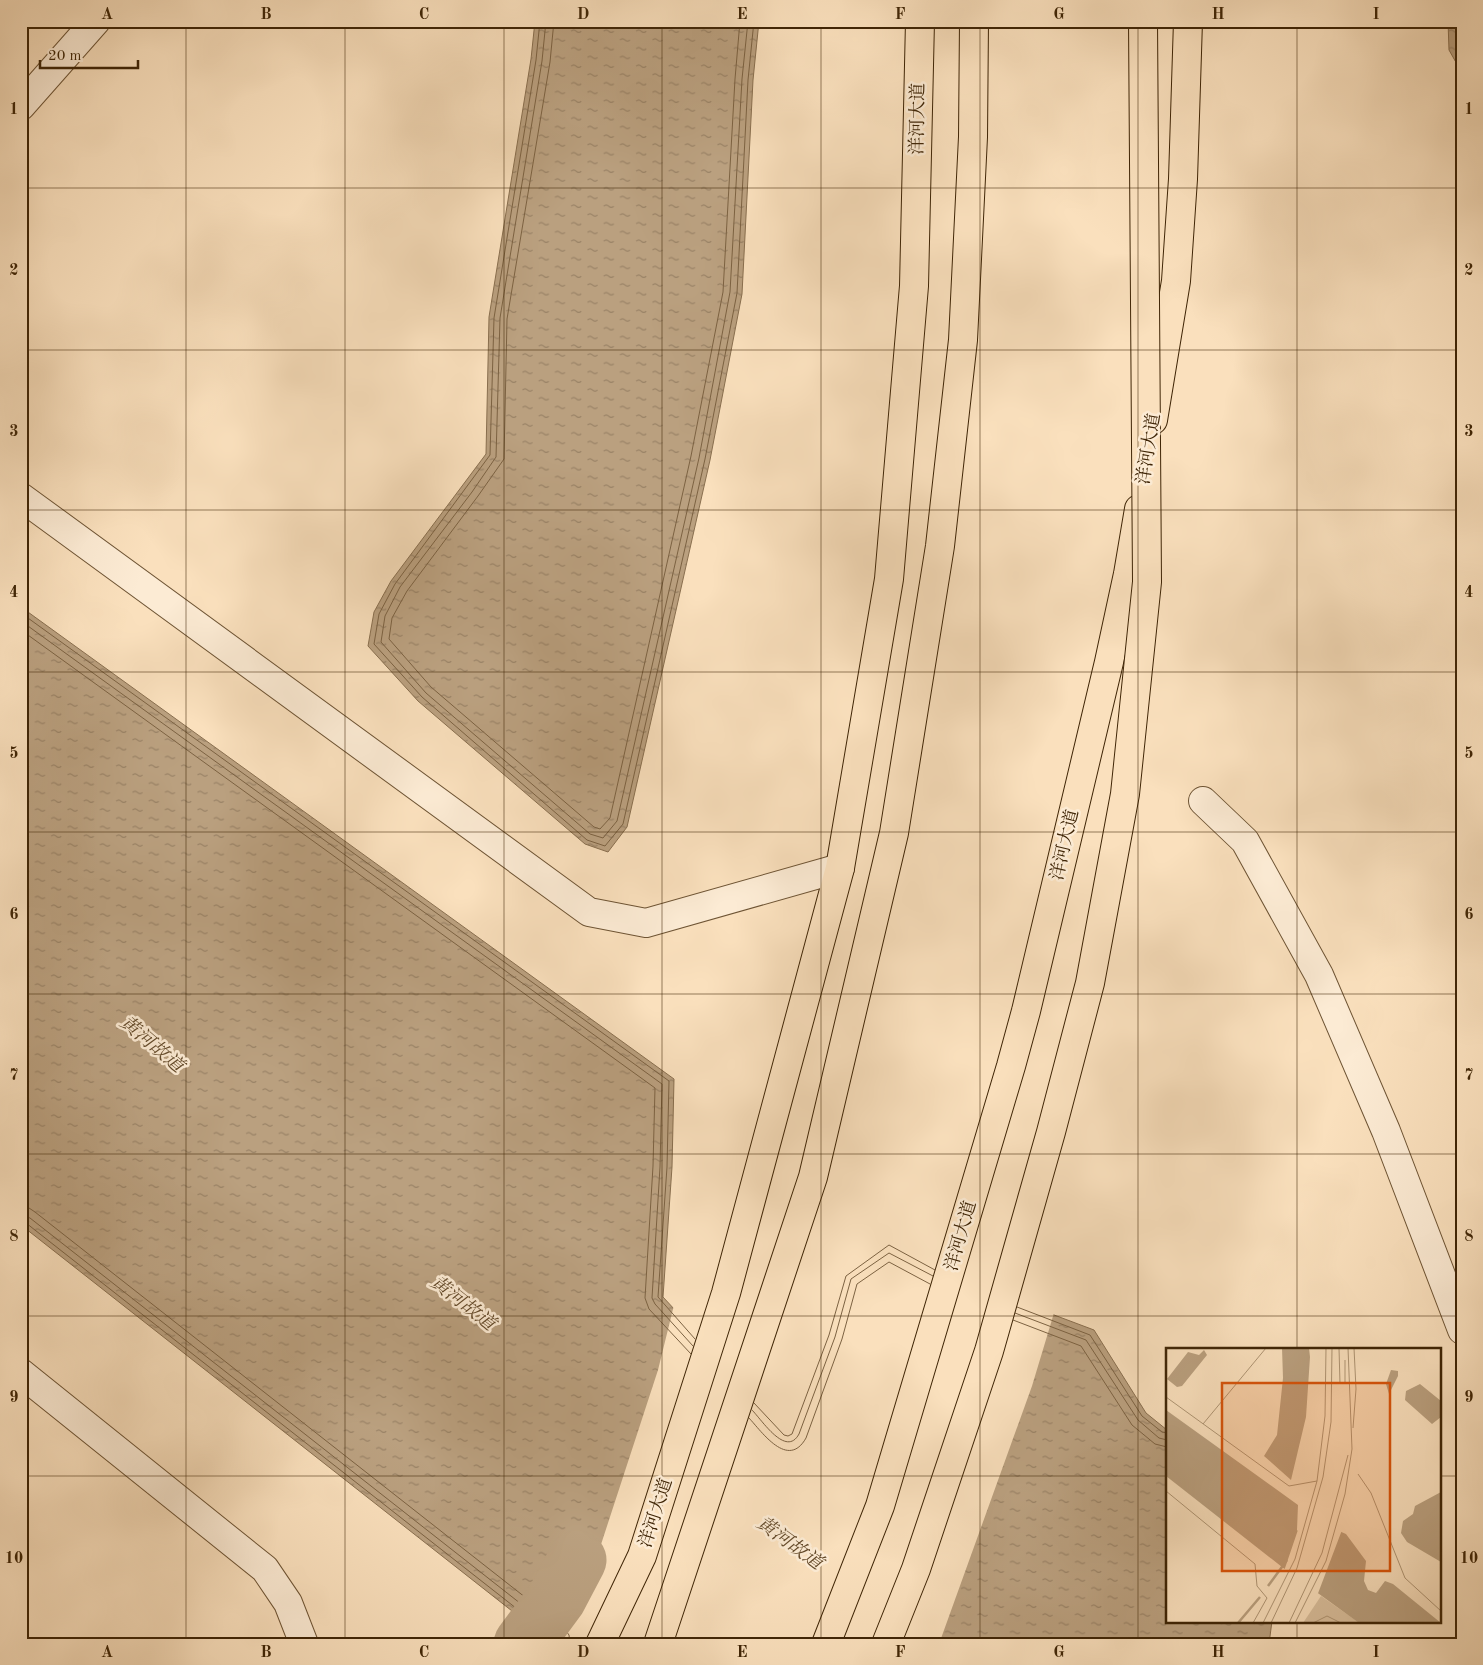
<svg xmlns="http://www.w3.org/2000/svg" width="1483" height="1665" font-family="'Old Standard TT','Noto Serif SC',serif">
	<defs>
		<pattern id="water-ripples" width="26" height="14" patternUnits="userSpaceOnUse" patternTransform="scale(1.25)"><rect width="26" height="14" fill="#baa07f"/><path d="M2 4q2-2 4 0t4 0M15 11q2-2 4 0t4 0" fill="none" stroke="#998266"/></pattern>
	</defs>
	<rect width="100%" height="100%" fill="#fae0bd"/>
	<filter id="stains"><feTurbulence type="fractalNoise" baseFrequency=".004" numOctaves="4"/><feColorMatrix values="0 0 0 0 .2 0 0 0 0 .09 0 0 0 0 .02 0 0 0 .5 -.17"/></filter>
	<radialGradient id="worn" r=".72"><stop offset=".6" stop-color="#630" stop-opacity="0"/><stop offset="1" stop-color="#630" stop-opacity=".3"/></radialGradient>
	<!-- water -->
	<g fill="url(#water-ripples)" stroke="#896f4f">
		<path d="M535,21h224l-6,59 -11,214 -32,166 -83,367 -19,25 -23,-8 -167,-143 -50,-55 6,-34 17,-31 95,-127 3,-137 42,-258z"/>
		<path d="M1448,21h14v52l-13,-23z"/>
		<path d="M21,607l653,472 -2,88 -9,130 125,135 181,-149 125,47 52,83 21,17v191h105l-3,23h-715l-533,-419z"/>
	</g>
	<!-- pier -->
	<path fill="#fae0bd" d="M887,1237l83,44 84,32 -22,73 -93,258h-383l36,-72 66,-202 16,-65 113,123 35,-96 17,-61z"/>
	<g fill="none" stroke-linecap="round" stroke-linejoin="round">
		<!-- shore -->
		<g stroke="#7c6242" stroke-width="1">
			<path d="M540,21l-4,39 -42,258 -4,137 -95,129 -16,30 -5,30 48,53 165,143 18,6 18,-22 82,-365 32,-166 11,-213 6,-59"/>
			<path d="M546,21l-4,40 -42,257 -4,139 -24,35 -72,95 -15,29 -4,26 45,51 164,141 13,4 14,-17 82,-363 31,-166 12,-213 6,-58"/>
			<path d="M554,21l-4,41 -43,257 -3,140 -26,37 -71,95 -15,27 -3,21 42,48 163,140 6,2 10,-11 81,-362 32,-164 12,-213 5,-58"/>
			<path d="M21,613l648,468 -2,86 -9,130 37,42"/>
			<path d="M21,621l641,463 -2,83 -8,131 3,6 38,42"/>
			<path d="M21,630l634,458 -2,78 -8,132 4,11 42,45"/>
			<path d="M21,1207l8,1 6,4 528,415 6,8 1,9"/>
			<path d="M21,1215l9,3 528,415 4,5 1,6"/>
			<path d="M21,1221l5,2 528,415 2,6"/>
			<path d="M1017,1307l73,28 52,81 20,16 5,1"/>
			<path d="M1015,1313l71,27 52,80 21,18 8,2"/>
			<path d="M1013,1320l68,26 51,79 23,19 12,3"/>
			<path d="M754,1403l30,32 4,1 4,-2 37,-99 17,-59 43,-31 46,25"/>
			<path d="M752,1410c10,10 34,48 47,24l36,-97 16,-58 38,-26 44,23"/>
			<path d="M749,1418c13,14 39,52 57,20l36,-99 15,-55 32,-22 41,22"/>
		</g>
		<!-- river -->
		<path stroke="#baa07f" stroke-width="59" d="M523,1644l34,-46 20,-38"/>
		<!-- minor casing -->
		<g stroke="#6e5434" stroke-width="30">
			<g id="minor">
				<path d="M21,106l75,-85"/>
				<path d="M21,497l568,415 57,11 194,-55"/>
				<path d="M1203,801l42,40 74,134 67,156 76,199"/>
				<path d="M21,1373l244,196 23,34 16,41"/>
			</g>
		</g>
		<!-- major casing -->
		<g stroke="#3f2506" stroke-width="30">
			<g id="major">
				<path d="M1153,420l23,-139 7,-102 5,-158"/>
				<path d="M600,1644l42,-88 84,-263 114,-425 49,-289 25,-293 6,-265"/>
				<path d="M826,1644l54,-138 131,-440 15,-55 83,-349 19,-88 11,-65"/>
			</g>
		</g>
		<!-- highway casing -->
		<g stroke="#3f2506" stroke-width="30">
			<path id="highway" d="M658,1644l155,-467 81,-344 46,-287 23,-206 10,-203 1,-116"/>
		</g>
		<!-- minor -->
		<use href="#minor" stroke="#fcebd4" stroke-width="28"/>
		<!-- major -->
		<use href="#major" stroke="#fae0bd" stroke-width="28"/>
		<!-- highway -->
		<use href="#highway" stroke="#fae0bd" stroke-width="28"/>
		<!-- highway-bridge casing -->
		<g stroke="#3f2506" stroke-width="30" stroke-linecap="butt">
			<path id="highway-bridge" d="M886,1644l30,-75 73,-218 62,-219 39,-149 35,-189 22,-212 -4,-561"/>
		</g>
		<!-- highway-bridge -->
		<use href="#highway-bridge" stroke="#fae0bd" stroke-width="28"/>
	</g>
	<!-- grid -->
	<path fill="none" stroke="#3f2506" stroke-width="1" stroke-opacity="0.55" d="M186,21v1623M345,21v1623M504,21v1623M662,21v1623M821,21v1623M980,21v1623M1138,21v1623M1297,21v1328M21,188h1441M21,350h1441M21,510h1441M21,672h1441M21,832h1441M21,994h1441M21,1154h1441M21,1316h1441M21,1476h1146M1439,1476h23M1297,1621v23"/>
	<g text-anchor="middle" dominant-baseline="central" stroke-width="5" stroke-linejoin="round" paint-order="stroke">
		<!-- street labels -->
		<g font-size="18" fill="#3f2506" stroke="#fcebd4">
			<text transform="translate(918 119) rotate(-89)">洋河大道</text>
			<text transform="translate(1149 449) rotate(-81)">洋河大道</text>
			<text transform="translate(1065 845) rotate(-77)">洋河大道</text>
			<text transform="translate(961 1236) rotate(-74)">洋河大道</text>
			<text transform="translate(656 1513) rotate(-72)">洋河大道</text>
		</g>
		<!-- water labels -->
		<g font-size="19" font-style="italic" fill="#644a2a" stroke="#fcebd4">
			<text transform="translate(151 1045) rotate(40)">黄河故道</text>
			<text transform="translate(462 1304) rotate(38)">黄河故道</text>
			<text transform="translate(789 1544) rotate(36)">黄河故道</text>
		</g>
	</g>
	<!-- overview -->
	<g transform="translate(1166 1348)">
		<rect width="275" height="275" fill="#fae0bd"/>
		<path d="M155,248l37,26 1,1h-56z" fill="#dac09e"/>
		<path d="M116,0h27l1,9 -4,60 -15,63 -27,-24 13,-21 6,-57zM38,2l3,5 -25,31 -5,1 -10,-8 21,-27 11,3zM225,22l7,1v5l-9,18 -3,-10zM254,36l21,17v16l-9,7 -27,-24 1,-9zM0,62l132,95 -1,25 14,15 21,-17 14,6 20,27 -2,20 4,9 8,3 9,-12 8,3 48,39h-82l-77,-56 -116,-91zM275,144v70l-34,-20 -6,-9 2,-12 10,-7 2,-8z" fill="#baa07f"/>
		<path d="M156,173l20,9 -25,66 -33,-25 16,-47v5l10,11 5,-14z" fill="#fae0bd"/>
		<path fill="none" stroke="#baa07f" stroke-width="2.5" d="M102,238l19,-26M72,275l22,-26"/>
		<path fill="none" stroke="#af9574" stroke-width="1" d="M173,0l1,36M179,12v24M0,49l123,89 28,-5M37,76l63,-76M187,80l3,-39 -2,-41M192,126l13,19 34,85 36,33M0,143l89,73 2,22 10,12 -14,25M97,275l32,-64 22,-78 8,-65 1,-68M105,275l26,-55 26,-91 8,-55 1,-74M123,275l33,-70 26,-98M129,275l31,-62 19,-67 7,-45 -4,-101M147,275l14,-7 14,7"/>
		<path fill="#d7540b" fill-opacity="0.15" stroke="#d7540b" stroke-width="2.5" d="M56,35h168v188h-168z"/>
		<rect width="275" height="275" fill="none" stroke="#3f2506" stroke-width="2.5"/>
	</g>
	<!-- margin -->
	<rect width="1483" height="1665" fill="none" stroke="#fae0bd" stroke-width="55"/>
	<!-- scale -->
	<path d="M40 60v8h98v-8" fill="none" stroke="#3f2506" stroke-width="2.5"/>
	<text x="48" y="60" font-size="15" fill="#3f2506" stroke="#fcebd4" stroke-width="4" paint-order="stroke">20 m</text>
	<rect x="28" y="28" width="1428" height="1610" fill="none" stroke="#3f2506" stroke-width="2"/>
	<g font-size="16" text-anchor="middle" font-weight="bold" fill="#3f2506">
		<text x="107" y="19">A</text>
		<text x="266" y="19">B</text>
		<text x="424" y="19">C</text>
		<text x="583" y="19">D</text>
		<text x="742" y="19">E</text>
		<text x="900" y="19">F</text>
		<text x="1059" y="19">G</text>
		<text x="1218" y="19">H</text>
		<text x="1376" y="19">I</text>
		<text x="14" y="114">1</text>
		<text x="1469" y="114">1</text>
		<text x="14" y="275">2</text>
		<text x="1469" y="275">2</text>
		<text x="14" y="436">3</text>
		<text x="1469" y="436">3</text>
		<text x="14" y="597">4</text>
		<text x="1469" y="597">4</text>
		<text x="14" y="758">5</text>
		<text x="1469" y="758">5</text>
		<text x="14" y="919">6</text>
		<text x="1469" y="919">6</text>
		<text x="14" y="1080">7</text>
		<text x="1469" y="1080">7</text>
		<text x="14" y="1241">8</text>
		<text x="1469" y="1241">8</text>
		<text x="14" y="1402">9</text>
		<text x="1469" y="1402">9</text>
		<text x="14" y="1563">10</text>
		<text x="1469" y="1563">10</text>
		<text x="107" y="1657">A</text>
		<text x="266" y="1657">B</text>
		<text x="424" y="1657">C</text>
		<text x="583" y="1657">D</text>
		<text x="742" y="1657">E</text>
		<text x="900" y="1657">F</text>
		<text x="1059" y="1657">G</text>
		<text x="1218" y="1657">H</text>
		<text x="1376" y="1657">I</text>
	</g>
	<rect width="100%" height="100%" filter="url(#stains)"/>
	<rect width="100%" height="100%" fill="url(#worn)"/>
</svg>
